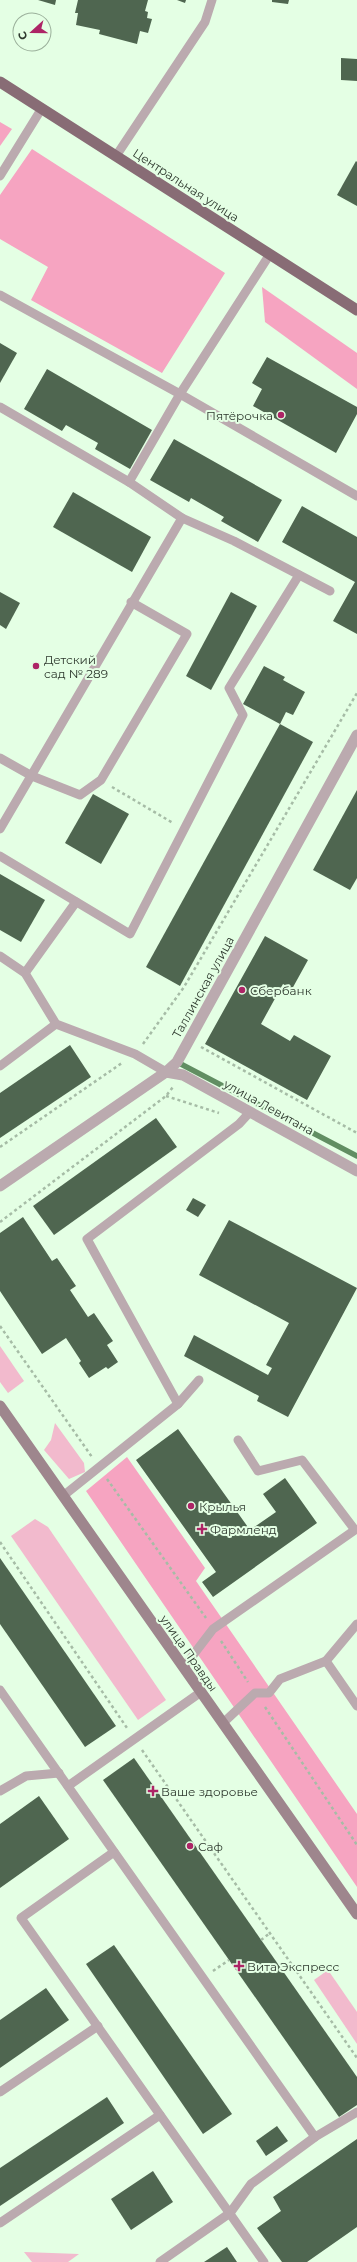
<svg xmlns="http://www.w3.org/2000/svg" width="357" height="2262" font-family="Montserrat,sans-serif">
	<rect width="100%" height="100%" fill="#e4ffe4"/>
	<!-- green -->
	<g fill="#f2bacd">
		<path d="M0,1346l24,35 -16,12 -8,-11z"/>
		<path d="M55,1423l29,40 1,9 -16,7 -25,-29 7,-10z"/>
		<path d="M35,1519l13,8 118,173 -28,20 -127,-184z"/>
		<path d="M328,1970l29,42v32l-43,-64z"/>
		<path d="M24,2252l55,2 -11,8h-36z"/>
	</g>
	<!-- forest -->
	<g fill="#f6a4c1">
		<path d="M0,122l12,7 -12,17z"/>
		<path d="M32,149l193,124 -63,100 -131,-73 17,-33 -48,-28v-44z"/>
		<path d="M262,287l95,66v36l-92,-67z"/>
		<path d="M127,1457l78,111 -9,13 161,233v73l-271,-396z"/>
	</g>
	<g fill="none" stroke-linecap="round" stroke-linejoin="round">
		<!-- stream -->
		<path stroke="#618e62" stroke-width="5.5" d="M177,1062l180,94"/>
	</g>
	<!-- building -->
	<g fill="#4f6650">
		<path d="M38,0h18l-1,5z"/>
		<path d="M78,0h70l-3,11 3,1 -1,6 5,1 -4,14 -8,-2 -3,13 -38,-10 1,-4 -24,-5 2,-12h-3z"/>
		<path d="M177,0h9l-1,3z"/>
		<path d="M272,0h17l-1,4 -16,-2z"/>
		<path d="M341,58l16,1v22l-16,-1z"/>
		<path d="M356,161l1,1v44l-20,-11z"/>
		<path d="M0,343l17,10 -17,30z"/>
		<path d="M267,357l90,50v7l-21,39 -83,-47 9,-17 -10,-6z"/>
		<path d="M47,369l105,61 -22,39 -35,-20 3,-6 -32,-18 -4,6 -38,-22z"/>
		<path d="M174,439l108,61 -24,42 -37,-21 3,-4 -33,-19 -2,4 -39,-22z"/>
		<path d="M73,492l78,45 -19,35 -79,-45z"/>
		<path d="M302,506l55,31v97l-24,-13 22,-39 -73,-40z"/>
		<path d="M0,592l20,11 -14,26 -6,-4z"/>
		<path d="M231,592l26,14 -46,84 -25,-14z"/>
		<path d="M264,666l21,11 -2,3 22,12 -12,23 -7,-3 -6,12 -37,-20z"/>
		<path d="M280,724l33,18 -133,244 -34,-19z"/>
		<path d="M357,790v88l-7,12 -37,-20z"/>
		<path d="M93,794l36,20 -28,50 -36,-21z"/>
		<path d="M0,874l45,26 -24,42 -21,-12z"/>
		<path d="M265,936l43,24 -16,29 -9,-5 -22,40 29,17 4,-6 37,21 -24,44 -102,-56z"/>
		<path d="M70,1045l21,32 -91,61v-45z"/>
		<path d="M156,1118l21,29 -123,88 -21,-29z"/>
		<path d="M193,1198l13,7 -8,12 -12,-7z"/>
		<path d="M23,1217l29,44 5,-3 19,28 -6,4 18,27 6,-4 19,28 -6,4 11,17 -10,7 -2,-2 -17,11 -10,-15 2,-2 -15,-23 -24,16 -42,-63v-58z"/>
		<path d="M229,1220l128,68 -69,129 -31,-16 2,-5 -75,-40 10,-21 74,40 4,-7 -6,-3 23,-42 -90,-48z"/>
		<path d="M178,1429l72,101 26,-18 -13,-18 22,-16 32,45 -104,74 -11,-15 14,-10 -80,-112z"/>
		<path d="M0,1558l116,168 -31,21 -85,-123z"/>
		<path d="M134,1758l223,319v28l-18,12 -236,-337z"/>
		<path d="M39,1796l30,43 -69,49v-64z"/>
		<path d="M114,1945l118,169 -29,20 -117,-170z"/>
		<path d="M46,1988l23,32 -69,48v-48z"/>
		<path d="M107,2097l17,26 -124,83v-38z"/>
		<path d="M277,2126l11,15 -22,15 -10,-15z"/>
		<path d="M357,2139v88l-50,35h-25l-25,-34 24,-17 -8,-14z"/>
		<path d="M153,2171l20,31 -42,28 -20,-31z"/>
		<path d="M227,2247l10,15h-33z"/>
	</g>
	<g fill="none" stroke-linecap="round" stroke-linejoin="round">
		<!-- path -->
		<g stroke="#a6bca6" stroke-width="2.5" stroke-dasharray="3 3" stroke-linecap="butt">
			<path d="M112,787l61,36"/>
			<path d="M143,1044l41,-57 173,-294"/>
			<path d="M201,1047l156,86"/>
			<path d="M166,1096l53,17"/>
			<path d="M0,1147l122,-84"/>
			<path d="M0,1222l166,-126 7,-9"/>
			<path d="M0,1326l92,131"/>
			<path d="M107,1479l99,139"/>
			<path d="M0,1542l127,186"/>
			<path d="M221,1641l27,41"/>
			<path d="M265,1707l92,138"/>
			<path d="M142,1750l215,308"/>
			<path d="M261,1940l9,-7"/>
			<path d="M213,1971l16,-11"/>
		</g>
		<!-- service -->
		<g stroke="#bbaaaf" stroke-width="9">
			<path d="M116,156l89,-134 7,-22"/>
			<path d="M0,176l42,-68"/>
			<path d="M0,295l180,99 177,102"/>
			<path d="M0,407l129,75 53,36 52,23 96,50"/>
			<path d="M129,482l51,-88 90,-140"/>
			<path d="M0,758l32,18 48,19 21,-15 86,-146 -56,-32"/>
			<path d="M0,829l182,-311"/>
			<path d="M0,856l130,78 113,-219 -14,-27 70,-113"/>
			<path d="M0,956l25,17 31,51 79,30 31,18"/>
			<path d="M25,973l51,-71"/>
			<path d="M0,1066l56,-42"/>
			<path d="M178,1404l-91,-165 152,-115 11,-12"/>
			<path d="M63,1496l115,-92 21,-24"/>
			<path d="M326,1661l31,-37"/>
			<path d="M184,1667l29,-38 142,-99 -53,-70 -44,11 -20,-31"/>
			<path d="M0,1690l315,447"/>
			<path d="M223,1723l32,-30h14l11,-14 46,-18 31,45"/>
			<path d="M68,1786l133,-94"/>
			<path d="M0,1791l26,-15 33,-3"/>
			<path d="M114,1852l-93,66 243,344"/>
			<path d="M0,2092l98,-66"/>
			<path d="M0,2223l160,-108"/>
			<path d="M160,2262l70,-49 21,-29 64,-47 42,-25"/>
		</g>
		<!-- minor -->
		<path stroke="#bbaaaf" stroke-width="11" d="M166,1072l11,-10 180,-327"/>
		<!-- tertiary -->
		<path stroke="#bbaaaf" stroke-width="11" d="M0,1186l166,-114 17,3 174,96"/>
		<!-- secondary -->
		<path stroke="#9e868d" stroke-width="11" d="M0,1406l357,508"/>
		<!-- primary -->
		<path stroke="#886c75" stroke-width="11" d="M0,82l357,228"/>
	</g>
	<!-- markers -->
	<g fill="#ad2466" stroke="#e4ffe4" stroke-width="1.5">
		<circle cx="281" cy="415" r="4"/>
		<circle cx="36" cy="666" r="4"/>
		<circle cx="242" cy="990" r="4"/>
		<circle cx="191" cy="1506" r="4"/>
		<path d="M200 1523h4v4h4v4h-4v4h-4v-4h-4v-4h4z"/>
		<path d="M151 1785h4v4h4v4h-4v4h-4v-4h-4v-4h4z"/>
		<circle cx="190" cy="1846" r="4"/>
		<path d="M237 1960h4v4h4v4h-4v4h-4v-4h-4v-4h4z"/>
	</g>
	<g text-anchor="middle" dominant-baseline="central" stroke-width="4" stroke-linejoin="round" paint-order="stroke">
		<!-- street labels -->
		<g font-size="12" fill="#2e392e" stroke="#e4ffe4">
			<text transform="translate(186 185) rotate(33)">Центральная улица</text>
			<text transform="translate(203 987) rotate(-61)">Таллинская улица</text>
			<text transform="translate(269 1107) rotate(29)">улица Левитана</text>
			<text transform="translate(189 1653) rotate(55)">улица Правды</text>
		</g>
		<!-- poi labels -->
		<g font-size="12" fill="#2e392e" stroke="#e4ffe4" text-anchor="start">
			<text x="273" y="415" text-anchor="end">Пятёрочка</text>
			<text x="44" y="659">Детский<tspan x="44" dy="14">сад № 289</tspan></text>
			<text x="250" y="990">Сбербанк</text>
			<text x="199" y="1506">Крылья</text>
			<text x="210" y="1529">Фармленд</text>
			<text x="161" y="1791">Ваше здоровье</text>
			<text x="198" y="1846">Саф</text>
			<text x="247" y="1966">Вита Экспресс</text>
		</g>
	</g>
	<!-- north arrow -->
	<g transform="translate(32 32) rotate(249)"><circle r="19" fill="#e4ffe4" stroke="#9bb09b"/>
	<path d="M0-3L7 15L0 10L-7 15Z" fill="#ad2466"/>
	<text y="-6" font-size="11" font-weight="bold" text-anchor="middle" fill="#2e392e">С</text>
	</g>
</svg>
